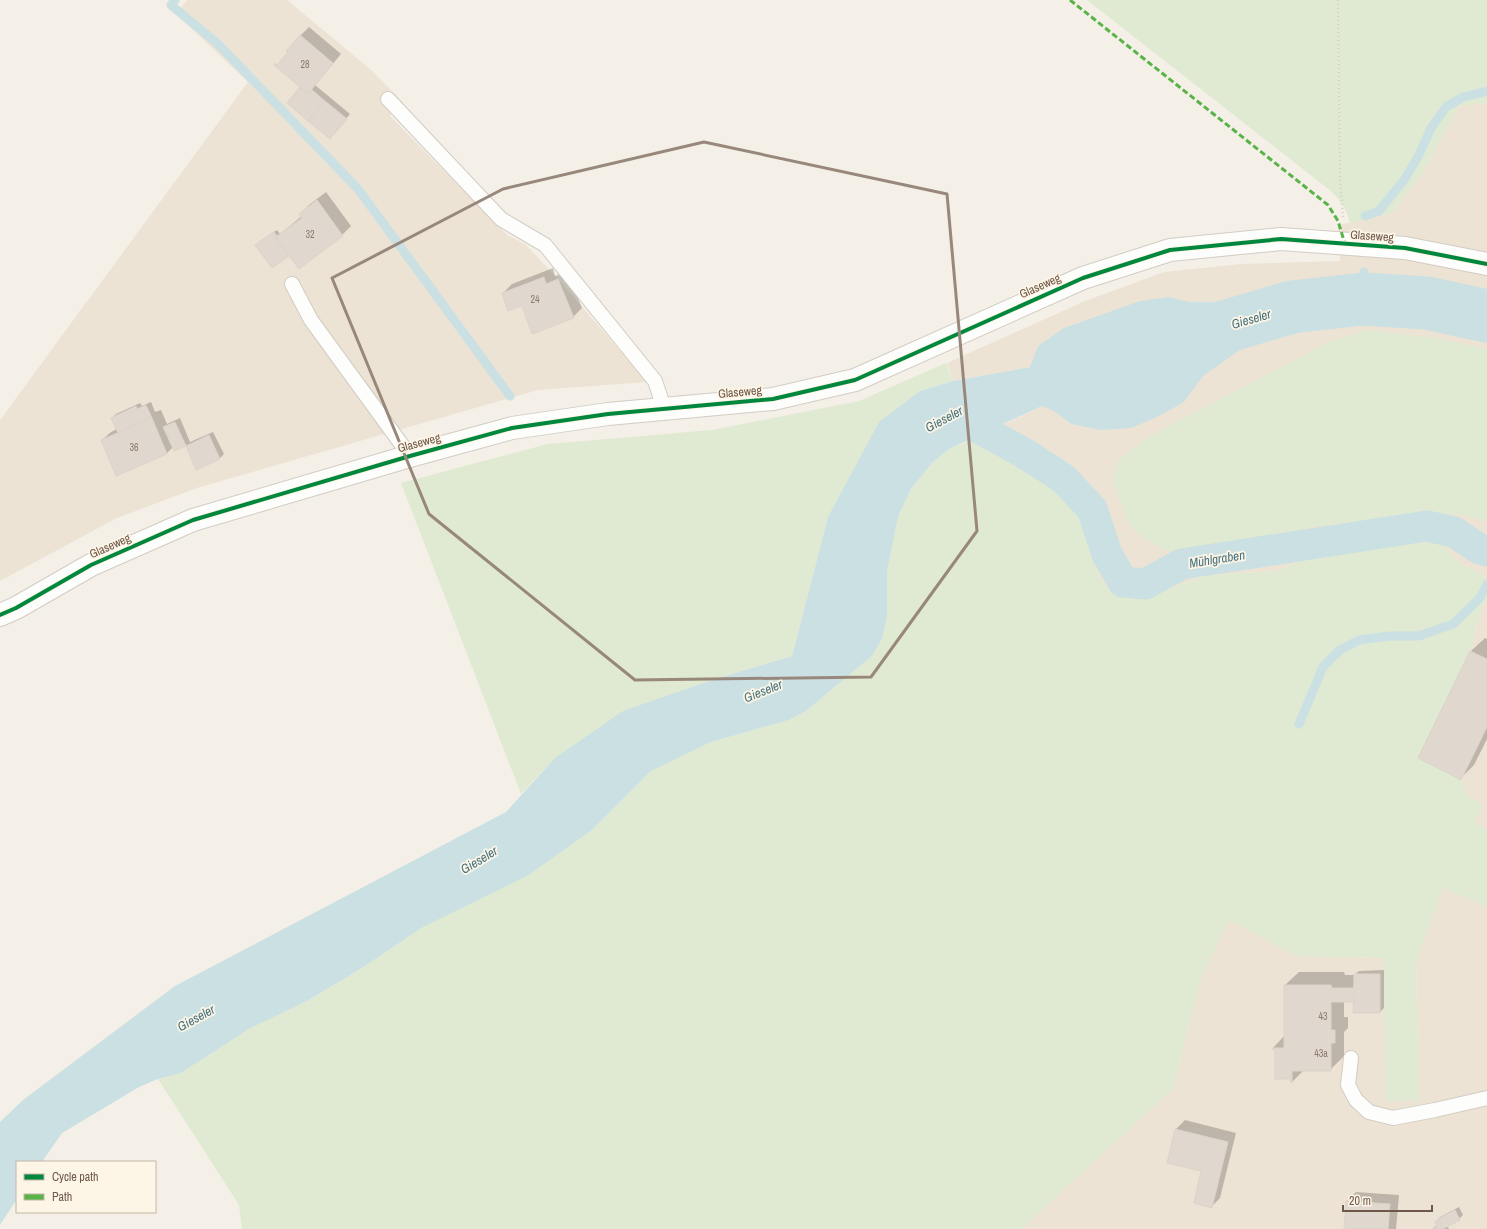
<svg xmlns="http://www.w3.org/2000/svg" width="1487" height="1229" font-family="'Archivo Narrow',sans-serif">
	<rect width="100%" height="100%" fill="#f4f0e7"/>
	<!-- residential -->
	<g fill="#ede3d4">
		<path d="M187,0h100l83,69 33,33 -13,14 117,119 18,9 33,35 89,103 -109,8 -341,98 -80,30 -117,63v-161l248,-338 -72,-68z"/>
		<path d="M1487,103v475l-27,-15 -23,-22 -122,13 -37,17 -71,4 -70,26 -23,-7 -15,-16 -13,-49 -44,-51 -69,-39 69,-33 -12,-39 -77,14 -6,-18 138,-62 79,-29 77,-8 99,-3 -2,-36 53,-11 32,-41 36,-68z"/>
		<path d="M1487,599v230l-12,-5 -6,-27 -8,-17 -43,-22 52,-107 11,-42z"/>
		<path d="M1443,888l44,19v322h-466l153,-141 3,-17 25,-95 27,-56 68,36 87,2 2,143 33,-1 -3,-138z"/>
	</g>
	<!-- green -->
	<g fill="#e0ead2">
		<path d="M1087,0h400v103l-28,3 -36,67 -32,41 -41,9c-5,-17 -10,-24 -23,-35z"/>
		<path d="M1368,330l72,9 47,10v172l-23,-6 -36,-2 -115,14 -44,10 -17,6 -57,5 -22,4 -16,-6 -19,-12 -9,-10 -17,-43 7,-22 31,-23 179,-94z"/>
		<path d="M946,363l7,18 -33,10 -92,126 -36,139 -83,25 -154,77 -34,36 -120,-311 147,-39 164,-14 147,-29z"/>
		<path d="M973,439l69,39 33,31 11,20 13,49 15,16 23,7 70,-26 71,-4 37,-17 122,-13 23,22 27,15v21l-6,10 -11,42 -52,107 43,22 8,17 13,7 -7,20 12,5v78l-44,-19 -27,74 3,138 -33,1 -3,-143 -86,-2 -68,-36 -27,56 -25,95 -3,17 -153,141h-779l-3,-24 -81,-126 23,-6 68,-44 58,-28 55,-33 61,-41 169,-97 59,-59 60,-29 78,-22 17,-9 66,-55 10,-17 5,-22v-45l11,-55 13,-28 21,-26 17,-14z"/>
	</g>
	<!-- water -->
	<path fill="#cae0e3" d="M1279,296l13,11 -8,18 -40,22 -41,29 -19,26 -25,14 -28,12 -30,2 -30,-6 -17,-13 -12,-5 -93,43 -17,14 -21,26 -13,28 -11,55v45l-5,22 -10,17 -66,55 -17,9 -78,22 -60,29 -59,59 -65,46 -104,51 -61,41 -55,33 -58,28 -68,44 -23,6 -19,8 -25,15 -52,31 -20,29h-25v37l-17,26v-103l23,-22 152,-114 331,-174 49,-54 68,-47 86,-30 83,-25 36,-139 51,-95 41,-31 33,-10 77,-14 8,-21 26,-18 76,-27 29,-4 20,5h23z"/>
	<!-- shadow -->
	<g fill="#0003">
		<path d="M309,27l32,27 -26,31 35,29 -16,19 -33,-46 -12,-35 11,-16z"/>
		<path d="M326,192l25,34 -9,9 -53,19 -17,13 -11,-26 16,-11 3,4 22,-18 -2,-2 9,-9z"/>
		<path d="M553,268l2,8 12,-5 15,37 -9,9 -51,-13 -19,-11 9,-9z"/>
		<path d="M151,402l4,10 6,-2 6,14 13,-6 10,24 23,-10 11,22 -5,5 -22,10 -11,-25 -12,5 -1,-2 -6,6 -50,22 -15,-35 9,-8 6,-3 -5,-11 4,-4 24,-11 2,3z"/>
		<path d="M1485,638l2,1v100l-13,26 -13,13 -42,-21 52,-106z"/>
		<path d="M1384,970v38l-4,4 -25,-11h-11v16h4v11l-4,4v24l-14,14h-26l-13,13v-5l-15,-29h-4l13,-14v-50l14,-13h45l1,3h9l5,-4z"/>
		<path d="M1185,1120l51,13 -16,65 -9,9 -8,-37 -27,-41z"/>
		<path d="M1356,1192l43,3 -3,34h-51l2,-28z"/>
		<path d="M1459,1207l4,8 -4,4 -12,6 2,4h-17l5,-4 -1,-3 4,-5z"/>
	</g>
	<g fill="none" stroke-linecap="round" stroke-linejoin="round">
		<!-- stream -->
		<g stroke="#cae0e3" stroke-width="9">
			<path d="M175,0l-4,5 47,39 140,145 152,207"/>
			<path d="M1365,216l14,-5 25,-31 15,-25 12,-27 15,-21 17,-10 24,-6"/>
			<path d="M1363,299l1,-27"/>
			<path d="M1299,724l24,-57 17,-17 19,-10 30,-4h30l34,-12 27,-26 7,-14"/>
		</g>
		<!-- canal -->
		<path stroke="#cae0e3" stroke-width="31" d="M951,413l73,40 40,26 28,30 15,45 16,28 22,2 37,-20 245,-38 27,6 24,16 9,3"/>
		<!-- river -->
		<path stroke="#cae0e3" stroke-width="53" d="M1221,328l71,-21 71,-8 64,4 60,13"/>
	</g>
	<!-- building -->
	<g fill="#e0d8cf" stroke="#dcd3ca">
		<path d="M300,35l33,28 -25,31 -34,-29 1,-2 2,2 11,-13 -2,-1z"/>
		<path d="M300,87l8,7 3,-5 14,12 -17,20 -21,-18z"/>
		<path d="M325,101l22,18 -17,20 -22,-18z"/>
		<path d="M317,200l26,36 -44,33 -27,-36 2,-1 3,4 25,-18 -3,-4z"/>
		<path d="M272,233l17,23 -17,12 -17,-23z"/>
		<path d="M544,277l2,7 12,-5 16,39 -42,16 -10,-28 -14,5 -6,-18z"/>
		<path d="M146,405l6,13 -34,15 -7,-15 25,-12 1,3z"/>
		<path d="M152,418l15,36 -51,22 -15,-36z"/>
		<path d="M175,422l11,24 -12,5 -11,-24z"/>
		<path d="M209,435l11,24 -24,11 -10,-24z"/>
		<path d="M1470,651l17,8v68l-26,53 -43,-22z"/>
		<path d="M1354,974h26v39h-27z"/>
		<path d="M1284,985h47l1,3h22v14h-23v28h4v13h-4v28h-39v11h-2v-3h-15v-29h-2v-2h11z"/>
		<path d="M1175,1129l53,13 -16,66 -18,-5 7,-32 -34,-8z"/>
		<path d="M1346,1201l44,3 -2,25h-44z"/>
		<path d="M1455,1210l5,10 -17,9 -5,-10z"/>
		<path d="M1438,1219l5,10h-11l5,-2 -2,-5z"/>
	</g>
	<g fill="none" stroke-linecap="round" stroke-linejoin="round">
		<!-- lane casing -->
		<g stroke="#d2ccc4" stroke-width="16">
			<g id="lane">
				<path d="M388,99l113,120 44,26 110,136 9,27"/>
				<path d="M292,284l19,36 99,136"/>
				<path d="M1351,1058l-3,27 8,15 13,12 24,6 42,-8 52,-12"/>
			</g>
		</g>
		<!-- secondary casing -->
		<g stroke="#d2ccc4" stroke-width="24">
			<path id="secondary" d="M0,615l16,-7 75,-43 102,-45 217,-64 102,-28 96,-14 165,-15 82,-19 228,-102 87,-28 111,-11 124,9 82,16"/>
		</g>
		<!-- path -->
		<path stroke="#d6cfca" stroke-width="2.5" stroke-dasharray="1 3" stroke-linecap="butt" d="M1338,0l2,181 3,36"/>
		<!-- lane -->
		<use href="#lane" stroke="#fdfdfb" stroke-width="14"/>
		<!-- secondary -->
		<use href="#secondary" stroke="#fdfdfb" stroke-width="22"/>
		<!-- quiet -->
		<path stroke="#59b447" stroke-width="3" stroke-dasharray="6 3" stroke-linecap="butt" d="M1070,0l258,205 10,16 7,23"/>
		<!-- cycleway casing -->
		<g stroke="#fdf5e6" stroke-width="6">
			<path id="cycleway" d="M0,615l16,-7 75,-43 102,-45 217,-64 102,-28 96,-14 165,-15 82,-19 228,-102 87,-28 111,-11 124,9 82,16"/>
		</g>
		<!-- cycleway -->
		<use href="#cycleway" stroke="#00873e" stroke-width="4"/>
	</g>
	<!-- marked area -->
	<path fill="none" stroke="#98887c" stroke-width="3" stroke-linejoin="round" d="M704,142l243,52 30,337 -106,146 -236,3 -206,-166 -97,-236 171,-89z"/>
	<g text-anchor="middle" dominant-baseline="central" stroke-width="3.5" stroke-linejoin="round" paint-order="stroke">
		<!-- number labels -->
		<g font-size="10" fill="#8c7a6e">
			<text x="305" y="64">28</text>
			<text x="310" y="234">32</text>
			<text x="535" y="299">24</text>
			<text x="134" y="447">36</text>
			<text x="1323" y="1016">43</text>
			<text x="1321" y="1053">43a</text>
		</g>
		<!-- street labels -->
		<g font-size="12" fill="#6e584a" stroke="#fdf5e6">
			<text transform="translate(1372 236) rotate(4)">Glaseweg</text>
			<text transform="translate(1040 286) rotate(-24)">Glaseweg</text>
			<text transform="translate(740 392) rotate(-5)">Glaseweg</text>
			<text transform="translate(419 443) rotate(-15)">Glaseweg</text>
			<text transform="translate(110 546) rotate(-24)">Glaseweg</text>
		</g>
		<!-- water labels -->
		<g font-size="13" font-style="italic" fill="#477480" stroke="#fdf5e6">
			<text transform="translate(1251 319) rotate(-16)">Gieseler</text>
			<text transform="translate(944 419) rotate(-28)">Gieseler</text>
			<text transform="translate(1217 559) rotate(-9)">Mühlgraben</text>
			<text transform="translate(763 691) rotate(-22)">Gieseler</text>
			<text transform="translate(479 860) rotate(-31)">Gieseler</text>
			<text transform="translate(196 1018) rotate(-29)">Gieseler</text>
		</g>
	</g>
	<!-- legend -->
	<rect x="16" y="1161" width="140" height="52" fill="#fdf5e6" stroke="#c4b6a8"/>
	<rect x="24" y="1174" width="20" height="6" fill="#00873e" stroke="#c4b6a8"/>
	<text x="52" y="1181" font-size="12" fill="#6e584a">Cycle path</text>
	<rect x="24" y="1194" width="20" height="6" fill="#59b447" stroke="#c4b6a8"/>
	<text x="52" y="1201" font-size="12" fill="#6e584a">Path</text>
	<!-- scale -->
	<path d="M1343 1205v6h89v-6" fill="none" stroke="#6e584a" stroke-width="2"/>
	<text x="1349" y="1205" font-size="12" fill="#6e584a" stroke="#fdf5e6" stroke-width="3" paint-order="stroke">20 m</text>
</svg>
